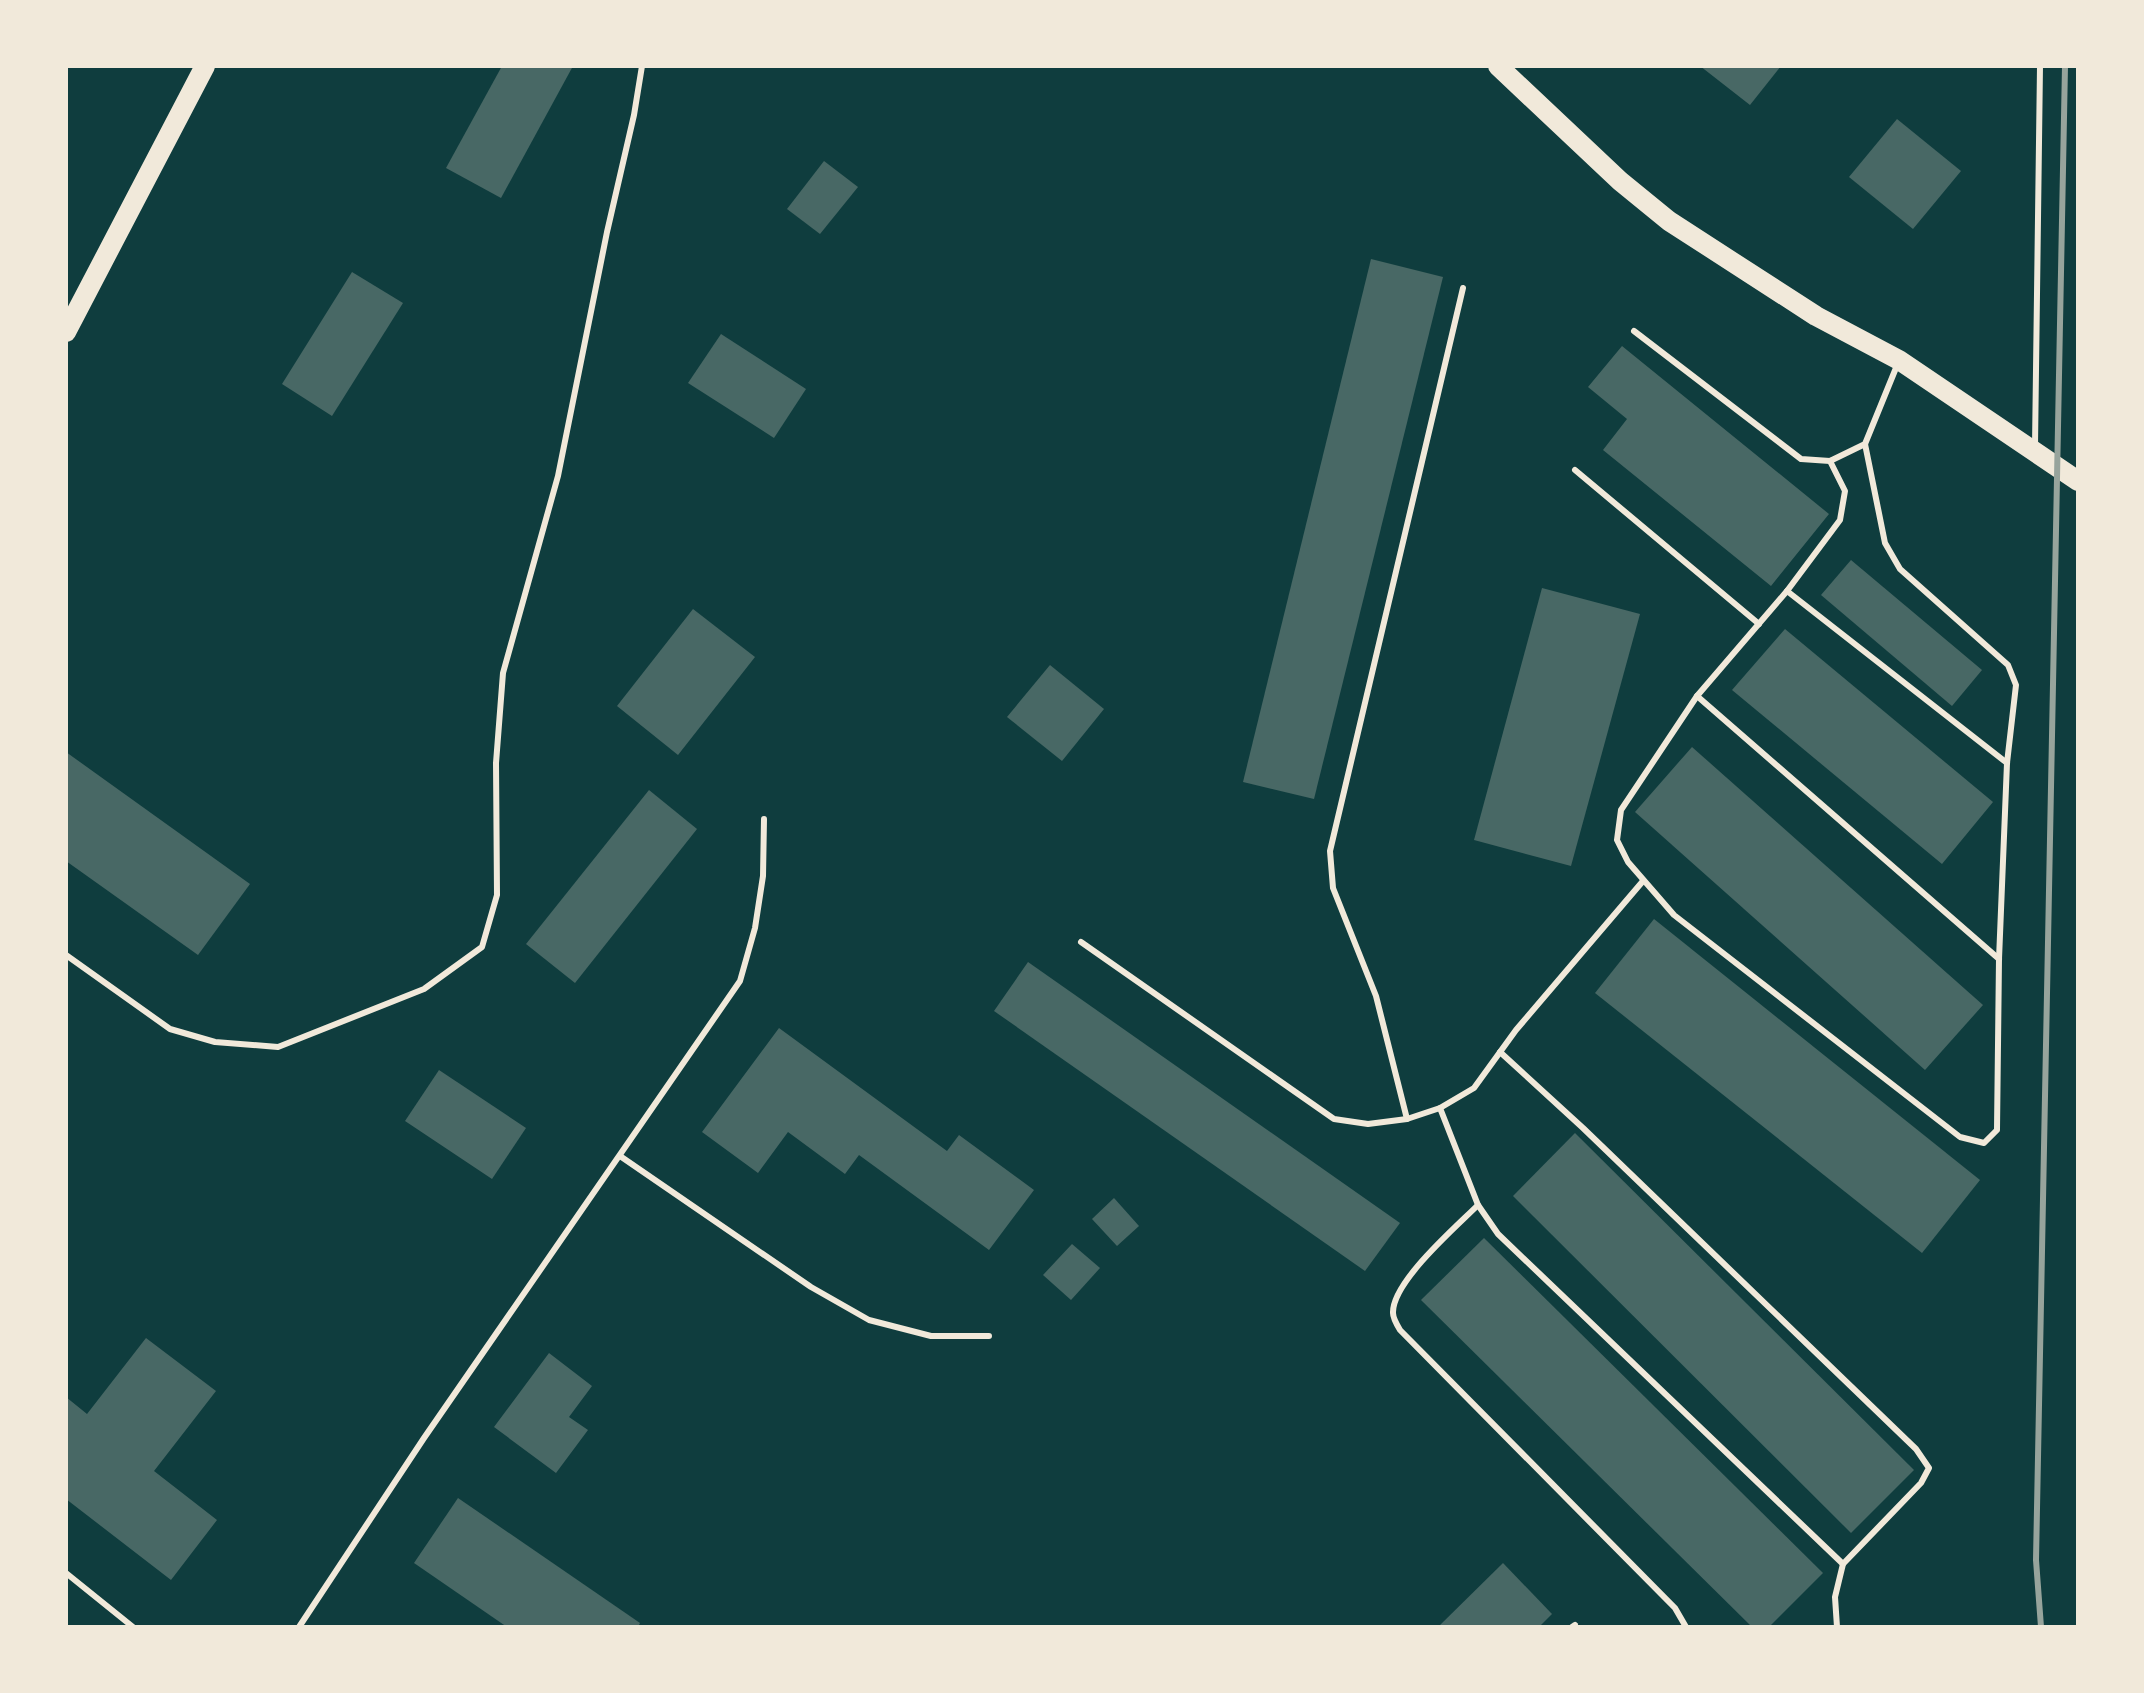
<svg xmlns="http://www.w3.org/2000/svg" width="2144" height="1693" font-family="Montserrat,sans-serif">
	<rect width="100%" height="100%" fill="#0f3d3e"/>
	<!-- building -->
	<g fill="#486865">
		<path d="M502,66h71l-72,132 -55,-30z"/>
		<path d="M1700,66h81l-31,39z"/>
		<path d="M1897,119l64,52 -48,58 -64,-52z"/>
		<path d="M824,161l34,26 -38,47 -33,-25z"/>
		<path d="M1371,259l72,18 -129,522 -71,-17z"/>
		<path d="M352,272l51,31 -71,113 -50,-32z"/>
		<path d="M721,334l85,55 -32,49 -86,-55z"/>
		<path d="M1622,346l207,168 -58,72 -168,-136 24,-31 -39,-32z"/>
		<path d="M1851,560l131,110 -30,36 -131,-111z"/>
		<path d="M1542,588l98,26 -69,252 -97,-26z"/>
		<path d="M693,609l62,48 -77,98 -61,-49z"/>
		<path d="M1785,629l208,173 -51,62 -210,-174z"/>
		<path d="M1050,665l54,44 -42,52 -55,-44z"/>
		<path d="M1692,747l291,258 -58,65 -290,-258z"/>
		<path d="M66,752l184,132 -52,71 -132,-94z"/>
		<path d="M649,790l48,39 -122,154 -49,-39z"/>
		<path d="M1654,919l326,261 -58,73 -327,-260z"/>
		<path d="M1028,962l372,261 -35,48 -371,-260z"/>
		<path d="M779,1028l168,123 12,-16 75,55 -45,60 -130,-95 -14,19 -57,-42 -30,41 -56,-41z"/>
		<path d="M439,1070l87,58 -34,51 -87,-58z"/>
		<path d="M1575,1133l339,337 -63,63 -338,-337z"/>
		<path d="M1114,1198l25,28 -22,20 -25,-27z"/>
		<path d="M1484,1238l339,335 -54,54h-17l-331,-327z"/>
		<path d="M1072,1244l28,24 -29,32 -28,-25z"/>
		<path d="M146,1338l70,53 -62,80 63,49 -46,60 -105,-81v-102l21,17z"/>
		<path d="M549,1353l43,33 -23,31 19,13 -32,43 -62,-46z"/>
		<path d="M458,1498l182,125 -2,4h-131l-93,-64z"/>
		<path d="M1503,1563l49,51 -13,13h-101z"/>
	</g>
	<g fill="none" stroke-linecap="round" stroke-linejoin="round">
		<!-- service -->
		<g stroke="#f1e9da" stroke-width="6">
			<path d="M1634,331l167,128 29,2 35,-17 33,-81"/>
			<path d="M2035,446l5,-380"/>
			<path d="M1830,461l15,30 -5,29 -53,71 -90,105 -76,114 -4,30 11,22 46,53 286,222 24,6 13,-13 2,-171 8,-196 9,-78 -8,-20 -108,-96 -15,-26 -20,-99"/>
			<path d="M1575,470l184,154"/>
			<path d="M1787,591l220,172"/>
			<path d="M1697,696l302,263"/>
			<path d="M1081,942l253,177 34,5 39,-5 33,-11 34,-20 42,-58 127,-149"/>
			<path d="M66,955l104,74 45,13 63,5 146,-58 58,-42 15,-52 -1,-132 7,-90 55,-197 49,-244 27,-117 8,-49"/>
			<path d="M1500,1052l83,76 333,321 13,19 -8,15 -78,81 -8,33 2,30"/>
			<path d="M1440,1108l38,97 20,29 345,330"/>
			<path d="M1407,1119l-31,-123 -43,-108 -3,-37 133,-563"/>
			<path d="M620,1156l191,131 58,33 62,16h58"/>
			<path d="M1478,1205c-22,22 -86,77 -85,108 0,5 4,12 7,17l275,278 11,19"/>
			<path d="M66,1573l67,54"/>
			<path d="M299,1627l125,-189 316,-457 15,-53 8,-52 1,-57"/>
			<path d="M1572,1627l3,-2"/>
		</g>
		<!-- primary -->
		<g stroke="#f1e9da" stroke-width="20">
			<path d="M1498,66l122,115 49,40 147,95 83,44 179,121"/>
			<path d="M66,332l139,-266"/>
		</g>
		<!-- rail -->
		<path stroke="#97a49c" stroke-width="6" d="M2041,1627l-5,-67 29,-1494"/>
	</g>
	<!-- border -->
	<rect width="2144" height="1693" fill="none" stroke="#f1e9da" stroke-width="136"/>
</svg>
